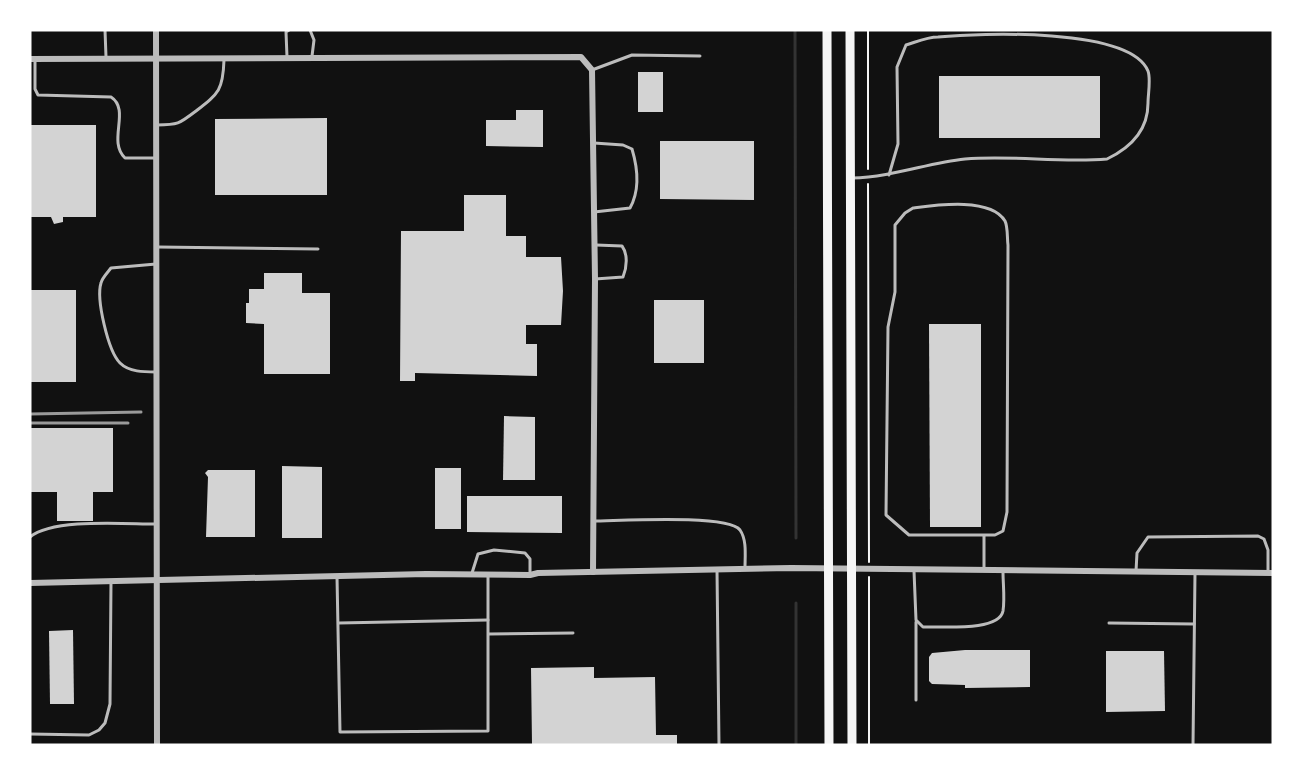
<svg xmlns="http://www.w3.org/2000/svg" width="1303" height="775" font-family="'PT Sans',sans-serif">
	<rect width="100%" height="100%" fill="#111"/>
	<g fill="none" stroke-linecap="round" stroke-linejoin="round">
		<!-- stream -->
		<g stroke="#333" stroke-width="3">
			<path d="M795,30l1,508"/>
			<path d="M796,603v142"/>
		</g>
	</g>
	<!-- building -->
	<g fill="#d3d3d3">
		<rect x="638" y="72" width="25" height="40"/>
		<rect x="939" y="76" width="161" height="62"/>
		<path d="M516,110h27v37l-57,-1v-26h30z"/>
		<path d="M327,118v77h-112v-76z"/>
		<path d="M30,125h66v92h-33v5l-9,2 -3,-7h-21z"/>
		<path d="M660,141h94v59l-94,-1z"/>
		<path d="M464,195h42v41h20v21h35l2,34 -2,34h-35v19h11v32l-122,-3v8h-15l1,-150h63z"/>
		<path d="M264,273h38v20h28v81h-66v-50l-18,-1v-20h3v-14h15z"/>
		<rect x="30" y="290" width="46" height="92"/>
		<rect x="654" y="300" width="50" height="63"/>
		<path d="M929,324h52v203h-51z"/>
		<path d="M504,416l31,1v63h-32z"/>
		<path d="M30,428h83v64h-20v29h-36v-29h-27z"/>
		<path d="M282,466l40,1v71h-40z"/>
		<rect x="435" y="468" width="26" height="61"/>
		<path d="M208,470h47v67h-49l2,-60 -3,-4z"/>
		<path d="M467,496h95v37l-95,-1z"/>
		<path d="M73,630l1,74h-24l-1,-73z"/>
		<path d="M965,650h65v37l-65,1v-3l-33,-1 -3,-3v-24l3,-4z"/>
		<path d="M1106,651h58l1,60 -59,1z"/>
		<path d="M594,667v11l61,-1 1,58h21v10h-145l-1,-77z"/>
	</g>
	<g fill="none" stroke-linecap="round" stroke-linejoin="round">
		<!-- path -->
		<g stroke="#f5f5f5" stroke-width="2">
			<path d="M868,30v139"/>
			<path d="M868,184l1,378"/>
			<path d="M869,577v168"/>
		</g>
		<!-- service -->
		<g stroke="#bcbcbc" stroke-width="3">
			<path d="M105,30l1,27"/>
			<path d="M310,30l4,10 -2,16"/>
			<path d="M287,57l-1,-25 3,-2"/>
			<path d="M35,59v30l3,6 73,2c20,13 -4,44 14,61h31"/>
			<path d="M592,70l40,-15 68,1"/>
			<path d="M157,125c21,0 22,-1 39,-14 23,-18 27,-21 28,-51"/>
			<path d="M594,143l29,2 9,4c6,20 8,41 -2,59l-36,4"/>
			<path d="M852,178c41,-1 75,-15 113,-19 47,-4 95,4 142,0 23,-11 41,-29 41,-56 0,-9 3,-24 0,-32 -18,-44 -169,-38 -210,-34 -11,0 -22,5 -32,8l-9,22 1,77 -9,31"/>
			<path d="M158,247l160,2"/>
			<path d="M595,279l28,-2c4,-10 5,-23 -1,-31l-26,-1"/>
			<path d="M156,372c-12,0 -27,0 -36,-9 -12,-12 -24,-64 -19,-80 1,-5 7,-11 10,-15l45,-4"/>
			<path d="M593,521c25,0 135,-7 147,9 7,10 5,26 5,37"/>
			<path d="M30,537c23,-19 95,-13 125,-13"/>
			<path d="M717,570l2,175"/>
			<path d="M984,570v-35h-75l-23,-20 2,-188 7,-35v-67l10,-12 8,-5c23,-3 78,-11 92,13 3,6 2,17 3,24l-1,267 -4,19 -8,4h-11"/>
			<path d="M914,571l2,49 7,7c18,-1 76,5 80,-16 2,-12 0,-27 0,-39"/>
			<path d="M1136,571l1,-18 11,-16 110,-1 6,3 4,11v21"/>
			<path d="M472,573l6,-19 16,-4 31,3 5,6v16"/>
			<path d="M337,577l3,155 148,-1v-155"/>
			<path d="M916,622v78"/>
			<path d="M339,623l149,-3"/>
			<path d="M1109,623l85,1"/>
			<path d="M489,634l84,-1"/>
			<path d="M30,734l59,1 10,-5 6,-7 5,-19 1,-122"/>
			<path d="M1193,745l2,-172"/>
		</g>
		<!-- minor -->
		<g stroke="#bcbcbc" stroke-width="6">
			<path d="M156,30l1,715"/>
			<path d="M30,59l551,-2 11,13 3,209 -2,293"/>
			<path d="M30,583l396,-9 104,1 8,-2 253,-5 482,5"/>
		</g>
		<!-- secondary -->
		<g stroke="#f5f5f5" stroke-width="9">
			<path d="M827,30l2,715"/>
			<path d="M850,30l2,715"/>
		</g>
		<!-- rail -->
		<g stroke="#9a9a9a" stroke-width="3">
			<path d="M30,414l111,-2"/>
			<path d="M30,423h98"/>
		</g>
	</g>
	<!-- border -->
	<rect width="1303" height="775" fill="none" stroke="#ffffff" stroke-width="63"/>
</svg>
